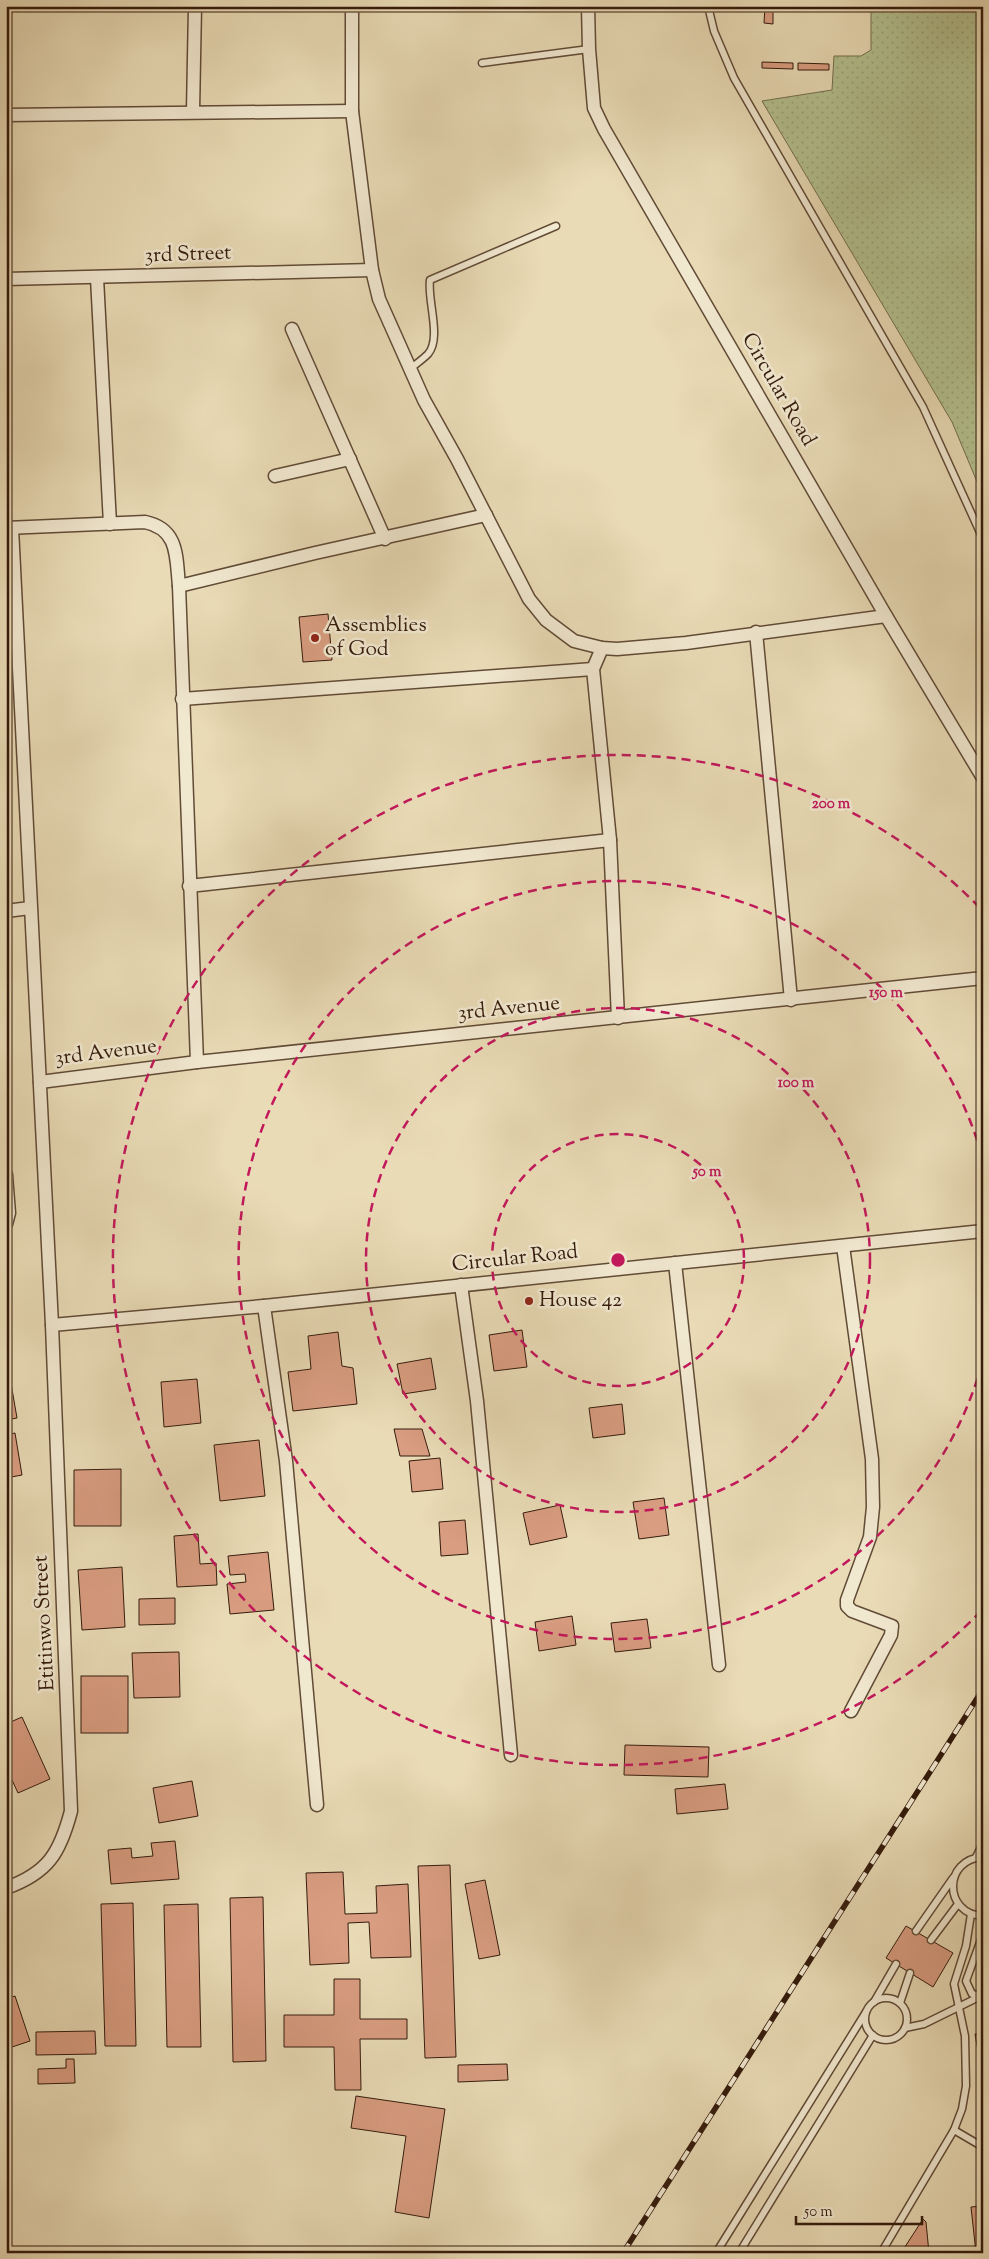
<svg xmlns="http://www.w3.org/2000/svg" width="989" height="2259" font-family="'Sorts Mill Goudy',serif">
	<defs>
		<pattern id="grass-dots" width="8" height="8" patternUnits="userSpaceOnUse" patternTransform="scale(1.25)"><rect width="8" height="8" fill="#b4c190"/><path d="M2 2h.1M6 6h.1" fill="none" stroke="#9ba57b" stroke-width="1.8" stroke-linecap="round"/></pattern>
	</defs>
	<rect width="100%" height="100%" fill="#e9dbb6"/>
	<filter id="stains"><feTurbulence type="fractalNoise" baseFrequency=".004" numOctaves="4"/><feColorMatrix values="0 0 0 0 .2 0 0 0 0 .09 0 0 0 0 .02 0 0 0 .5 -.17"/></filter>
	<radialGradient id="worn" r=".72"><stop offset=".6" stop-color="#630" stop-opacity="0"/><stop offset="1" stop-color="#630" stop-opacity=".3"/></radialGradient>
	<!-- grass -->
	<path fill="url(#grass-dots)" stroke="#746e4e" d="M871,6h112v490l-31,-74 -190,-321 70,-11 2,-34h27l10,-6z"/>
	<!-- building -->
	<g fill="#d99d81" stroke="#341b0c">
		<path d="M765,6h8v18l-9,-1z"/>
		<path d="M762,62l31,1v6l-31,-1z"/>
		<path d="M798,63l31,1v6h-31z"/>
		<path d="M328,614l4,46 -29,2 -4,-45z"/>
		<path d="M522,1330l5,37 -33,4 -5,-36z"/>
		<path d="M338,1332l4,34 11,2 4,36 -64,7 -5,-39 23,-3 -3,-33z"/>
		<path d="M431,1358l5,31 -33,5 -6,-30z"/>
		<path d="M9,1372l8,46 -11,2v-47z"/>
		<path d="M197,1379l4,44 -37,4 -3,-45z"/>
		<path d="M622,1404l3,30 -32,4 -4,-30z"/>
		<path d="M394,1429h28l8,27h-30z"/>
		<path d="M15,1433l7,42 -16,3v-43z"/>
		<path d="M259,1440l6,56 -45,5 -6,-56z"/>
		<path d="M440,1458l3,31 -31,3 -3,-31z"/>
		<path d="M121,1469v57h-47v-56z"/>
		<path d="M664,1498l5,37 -30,4 -6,-37z"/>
		<path d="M560,1505l7,32 -37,8 -7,-32z"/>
		<path d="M465,1520l3,34 -27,2 -2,-34z"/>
		<path d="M198,1534l2,30 16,-1 1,22 -40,2 -3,-51z"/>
		<path d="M268,1552l6,58 -44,4 -3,-30 19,-2 -1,-8 -15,1 -2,-19z"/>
		<path d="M122,1567l3,60 -43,3 -4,-60z"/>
		<path d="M175,1598v26l-36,1v-26z"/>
		<path d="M572,1616l4,29 -37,6 -4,-29z"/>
		<path d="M647,1619l4,29 -36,4 -4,-29z"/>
		<path d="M179,1652l1,45 -46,1 -2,-45z"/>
		<rect x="81" y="1676" width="47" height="57"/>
		<path d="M22,1717l28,62 -32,14 -12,-26v-43z"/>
		<path d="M625,1745l84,2 -1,30 -84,-2z"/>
		<path d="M192,1781l6,35 -39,7 -6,-35z"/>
		<path d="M725,1784l3,25 -51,5 -2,-25z"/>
		<path d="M175,1841l4,38 -68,5 -3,-34 23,-2 1,10 21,-2 -2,-13z"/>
		<path d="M450,1865l6,192 -31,1 -7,-192z"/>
		<path d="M343,1872l2,42 32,-1 -1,-27 32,-2 3,73 -40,1 -2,-36 -21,1 1,40 -39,2 -4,-92z"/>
		<path d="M485,1880l15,75 -21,4 -14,-75z"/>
		<path d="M263,1897l3,164 -33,1 -3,-164z"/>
		<path d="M133,1903l3,143h-31l-4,-142z"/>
		<path d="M198,1904l3,143h-34l-3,-142z"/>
		<path d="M906,1926l47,27 -20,34 -47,-29z"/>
		<path d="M334,1979h26v40h47v20h-47l1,51h-26l-1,-43h-50v-32h50z"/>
		<path d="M15,1996l15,45 -24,8v-50z"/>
		<path d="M95,2031l1,23 -60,1v-23z"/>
		<path d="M983,2033v47l-8,-46z"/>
		<path d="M66,2059h8l1,24 -37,1v-15l28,-1z"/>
		<path d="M507,2064l1,16 -50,2v-17z"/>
		<path d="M356,2096l89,13 -16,109 -34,-6 11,-76 -55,-8z"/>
		<path d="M983,2206v47h-7l-5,-46z"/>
		<path d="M923,2219l3,3 3,31h-28z"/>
	</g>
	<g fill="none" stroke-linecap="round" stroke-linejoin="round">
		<!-- service casing -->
		<g stroke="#614b36" stroke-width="9">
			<g id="service">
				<path d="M708,6l6,25 20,47 189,329 60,132"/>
				<path d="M482,63l107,-14"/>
				<path d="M410,369c6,-5 13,-10 18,-15 14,-16 -1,-54 2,-74l126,-54"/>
				<path d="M976,1857l7,-14"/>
				<path d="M983,1857c-40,2 -40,57 0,59"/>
				<path d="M916,1931l37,-53"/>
				<path d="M931,1940l27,-36"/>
				<path d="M981,1996l-9,-2 -6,-13 17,-47"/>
				<circle cx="886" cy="2019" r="21"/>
				<path d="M874,2002l22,-38"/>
				<path d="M900,2003l10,-30"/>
				<path d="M905,2028l19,-4 59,-29"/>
				<path d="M954,2130l29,17"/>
				<path d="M716,2253l150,-241"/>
				<path d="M739,2253l134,-218"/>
				<path d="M881,2253l73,-123 8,-21 4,-23 -1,-50 -11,-52 12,-38 5,-32"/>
			</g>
		</g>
		<!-- minor casing -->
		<g stroke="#614b36" stroke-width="15">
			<g id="minor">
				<path d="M352,6v105l20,159 7,29 45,101 33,59 72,140 17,21 28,21 28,7 15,1 69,-6 200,-27"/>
				<path d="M588,6l1,43 5,59 10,21 282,487 97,162"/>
				<path d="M193,111l2,-105"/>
				<path d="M6,115l346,-4"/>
				<path d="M97,278l13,246"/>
				<path d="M6,279l366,-9"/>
				<path d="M292,329l93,210"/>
				<path d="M275,476l75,-17"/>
				<path d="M6,528l139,-6c34,7 31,35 34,64l18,476"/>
				<path d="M179,586l136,-33 171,-38"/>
				<path d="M756,632l35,368"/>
				<path d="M602,648l-9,21 17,171 8,178"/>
				<path d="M182,699l411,-30"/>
				<path d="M189,886l421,-46"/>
				<path d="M6,911l24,-3"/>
				<path d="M40,1082l157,-20 786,-84"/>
				<path d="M6,1175l3,38 -3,11"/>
				<path d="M843,1246l29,213 1,48 -3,30 -23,63v6l5,5 40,15 -1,9 -40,76"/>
				<path d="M675,1263l44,402"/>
				<path d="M461,1285l16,116 34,354"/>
				<path d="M264,1306l22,155 31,344"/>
				<path d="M52,1325l212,-19 719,-75"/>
				<path d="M6,1888c42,-15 54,-35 65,-77l-19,-486 -40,-797"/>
			</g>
		</g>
		<!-- service -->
		<use href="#service" stroke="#f1e8d0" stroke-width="6"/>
		<!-- minor -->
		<use href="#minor" stroke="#f1e8d0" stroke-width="12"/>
		<!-- rail casing -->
		<g stroke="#341b0c" stroke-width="5.5">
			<path id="rail" d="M623,2253l360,-564"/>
		</g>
		<!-- rail -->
		<use href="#rail" stroke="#f1e8d0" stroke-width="4" stroke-dasharray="11" stroke-linecap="butt"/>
	</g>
	<!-- distance rings -->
	<g fill="none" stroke="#c2185b" stroke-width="2.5" stroke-dasharray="9 6">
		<circle cx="618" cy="1260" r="126"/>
		<circle cx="618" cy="1260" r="252"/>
		<path d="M982 1364A379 379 0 1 1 982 1156"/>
		<path d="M981 1611A505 505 0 1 1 981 909"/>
	</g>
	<!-- markers -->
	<g fill="#8f2418" stroke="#f1e8d0" stroke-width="2">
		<circle cx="315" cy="638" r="5"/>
		<circle cx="529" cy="1301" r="5"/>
	</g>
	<g text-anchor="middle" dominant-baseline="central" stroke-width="5" stroke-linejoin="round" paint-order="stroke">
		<!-- street labels -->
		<g font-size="21" fill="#341b0c" stroke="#f1e8d0">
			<text transform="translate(188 255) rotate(-2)">3rd Street</text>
			<text transform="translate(778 390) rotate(60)">Circular Road</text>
			<text transform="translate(509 1009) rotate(-6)">3rd Avenue</text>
			<text transform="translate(106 1053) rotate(-7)">3rd Avenue</text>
			<text transform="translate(515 1259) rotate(-6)">Circular Road</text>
			<text transform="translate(45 1623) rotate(-93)">Etitinwo Street</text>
		</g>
		<!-- poi labels -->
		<g font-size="21" fill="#341b0c" stroke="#f1e8d0" text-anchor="start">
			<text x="325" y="626">Assemblies<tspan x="325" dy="24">of God</tspan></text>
			<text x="539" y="1301">House 42</text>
		</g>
	</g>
	<circle cx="618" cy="1260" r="8" fill="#c2185b" stroke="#f1e8d0" stroke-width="2.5"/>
	<g font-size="15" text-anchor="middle" font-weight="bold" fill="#c2185b" stroke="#f1e8d0" stroke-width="5" stroke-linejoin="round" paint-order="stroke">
		<text x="831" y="808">200 m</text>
		<text x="886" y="997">150 m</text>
		<text x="796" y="1087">100 m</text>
		<text x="707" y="1176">50 m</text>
	</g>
	<!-- margin -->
	<rect width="989" height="2259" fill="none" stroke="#e9dbb6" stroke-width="25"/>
	<rect x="8" y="8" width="974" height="2244" fill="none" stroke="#341b0c" stroke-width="2.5"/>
	<rect x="12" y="12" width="964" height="2234" fill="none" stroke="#341b0c"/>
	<!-- scale -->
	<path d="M796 2216v8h126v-8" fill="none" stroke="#341b0c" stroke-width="2.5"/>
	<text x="804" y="2216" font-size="15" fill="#341b0c" stroke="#f1e8d0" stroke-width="4" paint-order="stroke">50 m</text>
	<rect width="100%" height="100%" filter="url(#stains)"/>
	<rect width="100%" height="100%" fill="url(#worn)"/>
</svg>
